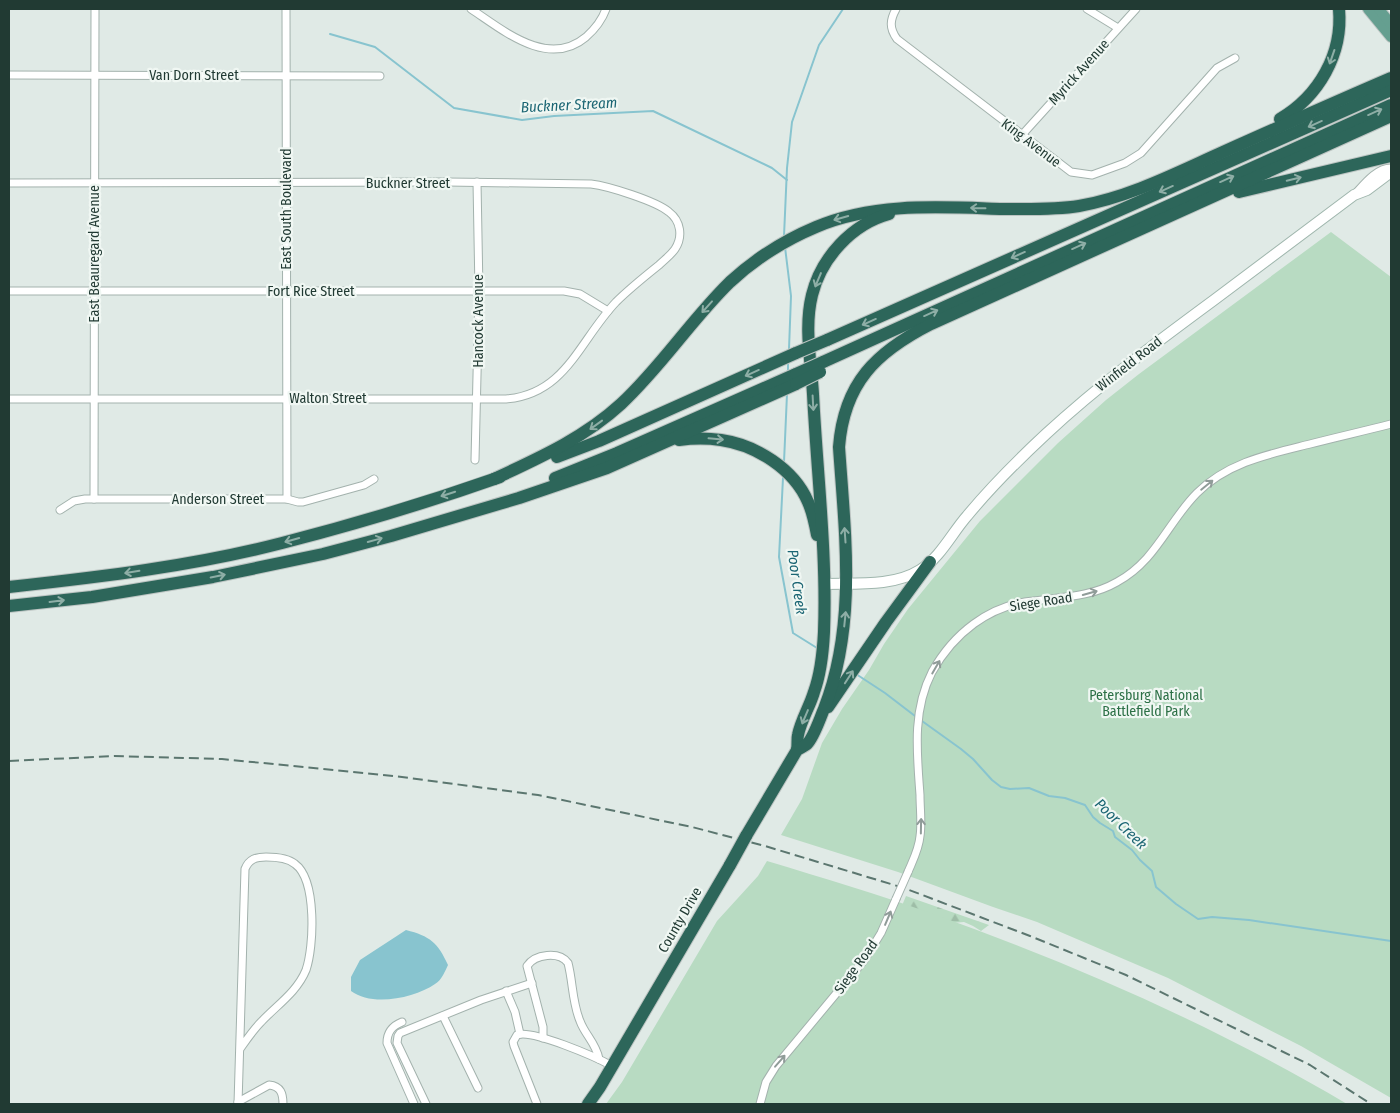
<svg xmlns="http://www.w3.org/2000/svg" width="1400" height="1113" font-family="'Fira Sans Condensed',sans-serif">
	<defs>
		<pattern id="forest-firs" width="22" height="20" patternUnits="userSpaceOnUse" patternTransform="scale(1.25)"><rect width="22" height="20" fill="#b8dbc2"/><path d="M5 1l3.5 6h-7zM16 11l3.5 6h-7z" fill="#9ebda7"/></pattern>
	</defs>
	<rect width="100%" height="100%" fill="#e0eae6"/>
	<!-- forest -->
	<path fill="url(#forest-firs)" d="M906,896l83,29 -8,6 -8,-5 -9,-4 -12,1 -51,-15z"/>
	<!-- green -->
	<g fill="#b8dbc2">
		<path d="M1331,232l60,45v821l-90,-52 -133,-68 -131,-56 -44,-15 -95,-35 -117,-37 21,-36 20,-56 20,-34 27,-39 15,-26 24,-35 72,-88 78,-78 48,-43 33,-26z"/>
		<path d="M767,861c56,17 111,33 166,53 143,51 284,113 414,190h-741l16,-22 95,-161 41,-45z"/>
	</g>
	<!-- water -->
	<path fill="#88c4cf" d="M406,930c24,6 32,13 42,35 -3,6 -6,15 -13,19 -20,14 -63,23 -84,7v-14l9,-17z"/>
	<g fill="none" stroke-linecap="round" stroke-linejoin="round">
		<!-- stream -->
		<g stroke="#88c4cf" stroke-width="2">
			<path d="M330,34l45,13 79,61 68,12 32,-4 99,-5 119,57 15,12"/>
			<path d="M784,236l3,-68 5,-46 27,-77 24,-36"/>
			<path d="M785,247l6,49 -2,53"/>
			<path d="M788,370v-6"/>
			<path d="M784,462l3,-68"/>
			<path d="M783,478l-4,79 14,76 24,15"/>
			<path d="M856,674l29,19 30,23"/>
			<path d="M922,721l39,28 12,10 19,21 9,7 9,2 19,-1 20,8 16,2 20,7 8,12 7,6 13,8 2,6 17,13 8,10 12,11 4,16 20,17 22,15 14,-2 37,3 142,21"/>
		</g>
		<!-- street casing -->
		<g stroke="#a3b2ad" stroke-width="9">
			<g id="street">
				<path d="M286,9l1,490"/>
				<path d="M471,9c32,21 77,60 115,28 9,-8 16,-17 20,-28"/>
				<path d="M896,9c-6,11 -7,19 1,30l174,133 21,3 33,-12 16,-10 76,-85 18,-10"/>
				<path d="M1087,9l31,19"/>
				<path d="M9,75l371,1"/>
				<path d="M1021,136l115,-127"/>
				<path d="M9,183l438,-1 144,2c17,2 65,17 78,28 12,9 14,25 6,37 -4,6 -11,11 -16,16 -15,12 -30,24 -43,37 -37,39 -50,92 -110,97h-497"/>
				<path d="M1356,193c9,-10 21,-25 35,-25"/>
				<path d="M9,291h555l16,3 28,17"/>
				<path d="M475,460l4,-169 -2,-109"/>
				<path d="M94,499l1,-490"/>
				<path d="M60,510l14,-9 11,-2h202l11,3h5l61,-17 10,-6"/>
				<path d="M908,872c5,-12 11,-23 12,-36 2,-13 0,-27 0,-41 -3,-42 -8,-84 12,-123 21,-38 57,-67 101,-71 29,-4 58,-4 84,-19 39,-21 51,-60 80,-89 31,-31 73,-39 113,-49 27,-7 54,-13 81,-20"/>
				<path d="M506,991l9,21 5,22"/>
				<path d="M443,1016l35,72"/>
				<path d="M402,1022c-10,4 -15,10 -15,21l27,61"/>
				<path d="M543,1038v-11l-16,-61c8,-12 32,-15 41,-3 5,19 4,39 12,58 5,14 16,22 19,38"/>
				<path d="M238,1102l31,-17c12,1 14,9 14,19"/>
				<path d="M238,1104l7,-235c4,-10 11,-12 21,-12 10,0 22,1 29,7 22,16 19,83 11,106 -9,22 -29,35 -45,52 -8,8 -14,17 -21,27"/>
				<path d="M426,1104l-29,-61 1,-7 2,-3 81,-33 51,-17"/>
				<path d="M537,1104l-23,-58 -1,-4 4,-7c15,-6 79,22 95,31"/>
				<path d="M760,1104l6,-22 10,-16 89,-107 16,-26 15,-34"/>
			</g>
		</g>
		<!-- secondary casing -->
		<g stroke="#9fb6ad" stroke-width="12">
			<path id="secondary" d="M824,584c31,-1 69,3 96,-14 20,-12 32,-37 47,-54 24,-29 51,-56 79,-82 53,-49 111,-92 168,-134 47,-35 94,-70 140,-105l13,-5 24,-18"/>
		</g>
		<!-- primary casing -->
		<g stroke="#bcc4c2" stroke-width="12">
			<g id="primary">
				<path d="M1368,9l23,28"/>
				<path d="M1379,9l12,15"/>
			</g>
		</g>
		<!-- highway casing -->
		<g stroke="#bcc4c2" stroke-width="14">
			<g id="highway">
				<path d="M1280,119c39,-23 63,-65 59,-110"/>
				<path d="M1239,192l152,-36"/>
				<path d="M827,340l564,-250"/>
				<path d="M823,362l568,-257"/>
				<path d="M679,440c14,-2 29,-2 42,0 35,5 73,29 87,62 5,11 7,22 9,33"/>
				<path d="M557,457l42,-16 197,-88"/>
				<path d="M555,478l62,-25 179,-79"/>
				<path d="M494,479c45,-21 90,-41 127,-75 40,-37 70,-84 109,-122 25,-23 55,-42 86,-55 59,-25 125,-20 187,-18 25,0 51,1 76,-3 51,-9 97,-33 144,-54 56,-25 112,-50 168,-74"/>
				<path d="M9,587c91,-10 184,-21 273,-44 74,-19 147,-41 218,-66"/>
				<path d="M9,606l83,-9 121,-20 110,-23 68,-18 128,-38 88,-30 189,-84"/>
				<path d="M828,707l58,-85 44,-60"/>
				<path d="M797,750c1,-5 0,-11 1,-15 3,-15 12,-29 16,-43 7,-19 9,-40 10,-60 3,-79 -7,-159 -11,-238 -2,-33 -9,-67 -1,-99 9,-37 40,-71 77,-81"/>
				<path d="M746,836l51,-86c3,-2 8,-4 10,-6 7,-7 13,-26 17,-35 33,-84 21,-174 15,-262 5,-64 37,-95 92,-123l460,-208"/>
				<path d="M588,1104l12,-17 130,-222"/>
			</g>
		</g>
		<!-- street -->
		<use href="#street" stroke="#fff" stroke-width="7"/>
		<!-- secondary -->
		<use href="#secondary" stroke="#fff" stroke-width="10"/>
		<!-- primary -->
		<use href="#primary" stroke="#659f90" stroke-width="10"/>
		<!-- highway -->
		<use href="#highway" stroke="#2d665a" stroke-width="12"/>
		<!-- rail -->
		<path stroke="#5b766f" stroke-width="2" stroke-dasharray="10 5" stroke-linecap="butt" d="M9,761l105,-5 108,3 172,17 144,19 154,32 73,19 139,42 126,48 96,39 184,90 61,39"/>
		<!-- street-bridge casing -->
		<g stroke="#a3b2ad" stroke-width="9" stroke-linecap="butt">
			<path id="street-bridge" d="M896,899l12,-27"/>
		</g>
		<!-- highway-bridge casing -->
		<g stroke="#bcc4c2" stroke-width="14" stroke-linecap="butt">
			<g id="highway-bridge">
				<path d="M796,353l31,-13"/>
				<path d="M796,374l27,-12"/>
				<path d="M796,384l24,-12"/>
				<path d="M730,865l16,-29"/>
			</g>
		</g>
		<!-- street-bridge -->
		<use href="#street-bridge" stroke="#fff" stroke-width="7"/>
		<!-- highway-bridge -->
		<use href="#highway-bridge" stroke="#2d665a" stroke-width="12"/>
	</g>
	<!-- one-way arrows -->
	<defs><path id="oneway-shaft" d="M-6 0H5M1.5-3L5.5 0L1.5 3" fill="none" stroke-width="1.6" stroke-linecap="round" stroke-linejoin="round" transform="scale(1.25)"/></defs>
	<g stroke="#8eaea6">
		<use href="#oneway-shaft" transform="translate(1332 57) rotate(109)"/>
		<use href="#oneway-shaft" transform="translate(1375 112) rotate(-24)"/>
		<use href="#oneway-shaft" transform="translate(1315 124) rotate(156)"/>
		<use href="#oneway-shaft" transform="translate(1227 179) rotate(-24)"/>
		<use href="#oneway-shaft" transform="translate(1294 179) rotate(-14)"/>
		<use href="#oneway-shaft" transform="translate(1166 189) rotate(156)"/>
		<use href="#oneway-shaft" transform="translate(978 208) rotate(-179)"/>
		<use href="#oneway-shaft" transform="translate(841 218) rotate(164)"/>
		<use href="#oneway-shaft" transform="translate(1079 246) rotate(-24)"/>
		<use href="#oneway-shaft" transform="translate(1018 255) rotate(156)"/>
		<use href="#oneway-shaft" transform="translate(818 280) rotate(113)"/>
		<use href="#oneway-shaft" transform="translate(707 307) rotate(132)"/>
		<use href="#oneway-shaft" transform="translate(931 313) rotate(-24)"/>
		<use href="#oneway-shaft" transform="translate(869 322) rotate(156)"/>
		<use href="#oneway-shaft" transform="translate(752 373) rotate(156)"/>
		<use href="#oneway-shaft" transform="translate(813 403) rotate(87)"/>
		<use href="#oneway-shaft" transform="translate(596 425) rotate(144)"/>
		<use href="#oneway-shaft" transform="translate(716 439) rotate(5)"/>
		<use href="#oneway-shaft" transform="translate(448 494) rotate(162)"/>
		<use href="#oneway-shaft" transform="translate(845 535) rotate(-94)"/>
		<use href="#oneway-shaft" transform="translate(292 540) rotate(164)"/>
		<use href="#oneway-shaft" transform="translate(375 540) rotate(-15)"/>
		<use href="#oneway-shaft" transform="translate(132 572) rotate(171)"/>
		<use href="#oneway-shaft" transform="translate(218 576) rotate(-12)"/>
		<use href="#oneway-shaft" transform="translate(57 601) rotate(-7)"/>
		<use href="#oneway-shaft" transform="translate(845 619) rotate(-84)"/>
		<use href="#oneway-shaft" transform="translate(849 677) rotate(-57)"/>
		<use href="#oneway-shaft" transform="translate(805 717) rotate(113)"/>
	</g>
	<g stroke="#909c99">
		<use href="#oneway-shaft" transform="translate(1207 485) rotate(-39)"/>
		<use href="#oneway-shaft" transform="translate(1090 593) rotate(-16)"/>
		<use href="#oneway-shaft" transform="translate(936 667) rotate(-60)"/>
		<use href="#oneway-shaft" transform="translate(921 826) rotate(-89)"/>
		<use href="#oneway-shaft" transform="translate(888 918) rotate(-67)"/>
		<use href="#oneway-shaft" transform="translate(780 1061) rotate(-49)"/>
	</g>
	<g text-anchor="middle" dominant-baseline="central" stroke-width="4.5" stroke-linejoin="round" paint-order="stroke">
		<!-- street labels -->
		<g font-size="14" fill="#213a33" stroke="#f0f7f3">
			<text transform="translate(1079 72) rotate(-48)">Myrick Avenue</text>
			<text x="194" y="75">Van Dorn Street</text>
			<text transform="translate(1031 143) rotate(37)">King Avenue</text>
			<text x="408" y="183">Buckner Street</text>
			<text transform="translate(286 209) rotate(-90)">East South Boulevard</text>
			<text transform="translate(94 254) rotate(-90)">East Beauregard Avenue</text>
			<text x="311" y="291">Fort Rice Street</text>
			<text transform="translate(478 321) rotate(-90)">Hancock Avenue</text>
			<text transform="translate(1129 364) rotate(-38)">Winfield Road</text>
			<text x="328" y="398">Walton Street</text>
			<text x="218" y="499">Anderson Street</text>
			<text transform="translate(1041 602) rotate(-9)">Siege Road</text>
			<text transform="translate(680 920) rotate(-60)">County Drive</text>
			<text transform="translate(856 967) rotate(-54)">Siege Road</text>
		</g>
		<!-- park labels -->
		<g font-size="14" fill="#2c7046" stroke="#f0f7f3">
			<text x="1146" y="695">Petersburg National<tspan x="1146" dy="16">Battlefield Park</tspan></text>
		</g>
		<!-- water labels -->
		<g font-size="15" font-style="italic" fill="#1c6674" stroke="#f0f7f3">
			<text transform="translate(569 105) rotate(-3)">Buckner Stream</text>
			<text transform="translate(797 582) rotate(82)">Poor Creek</text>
			<text transform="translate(1121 824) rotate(44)">Poor Creek</text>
		</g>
	</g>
	<!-- border -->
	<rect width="1400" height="1113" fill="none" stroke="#213a33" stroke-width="20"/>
</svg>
